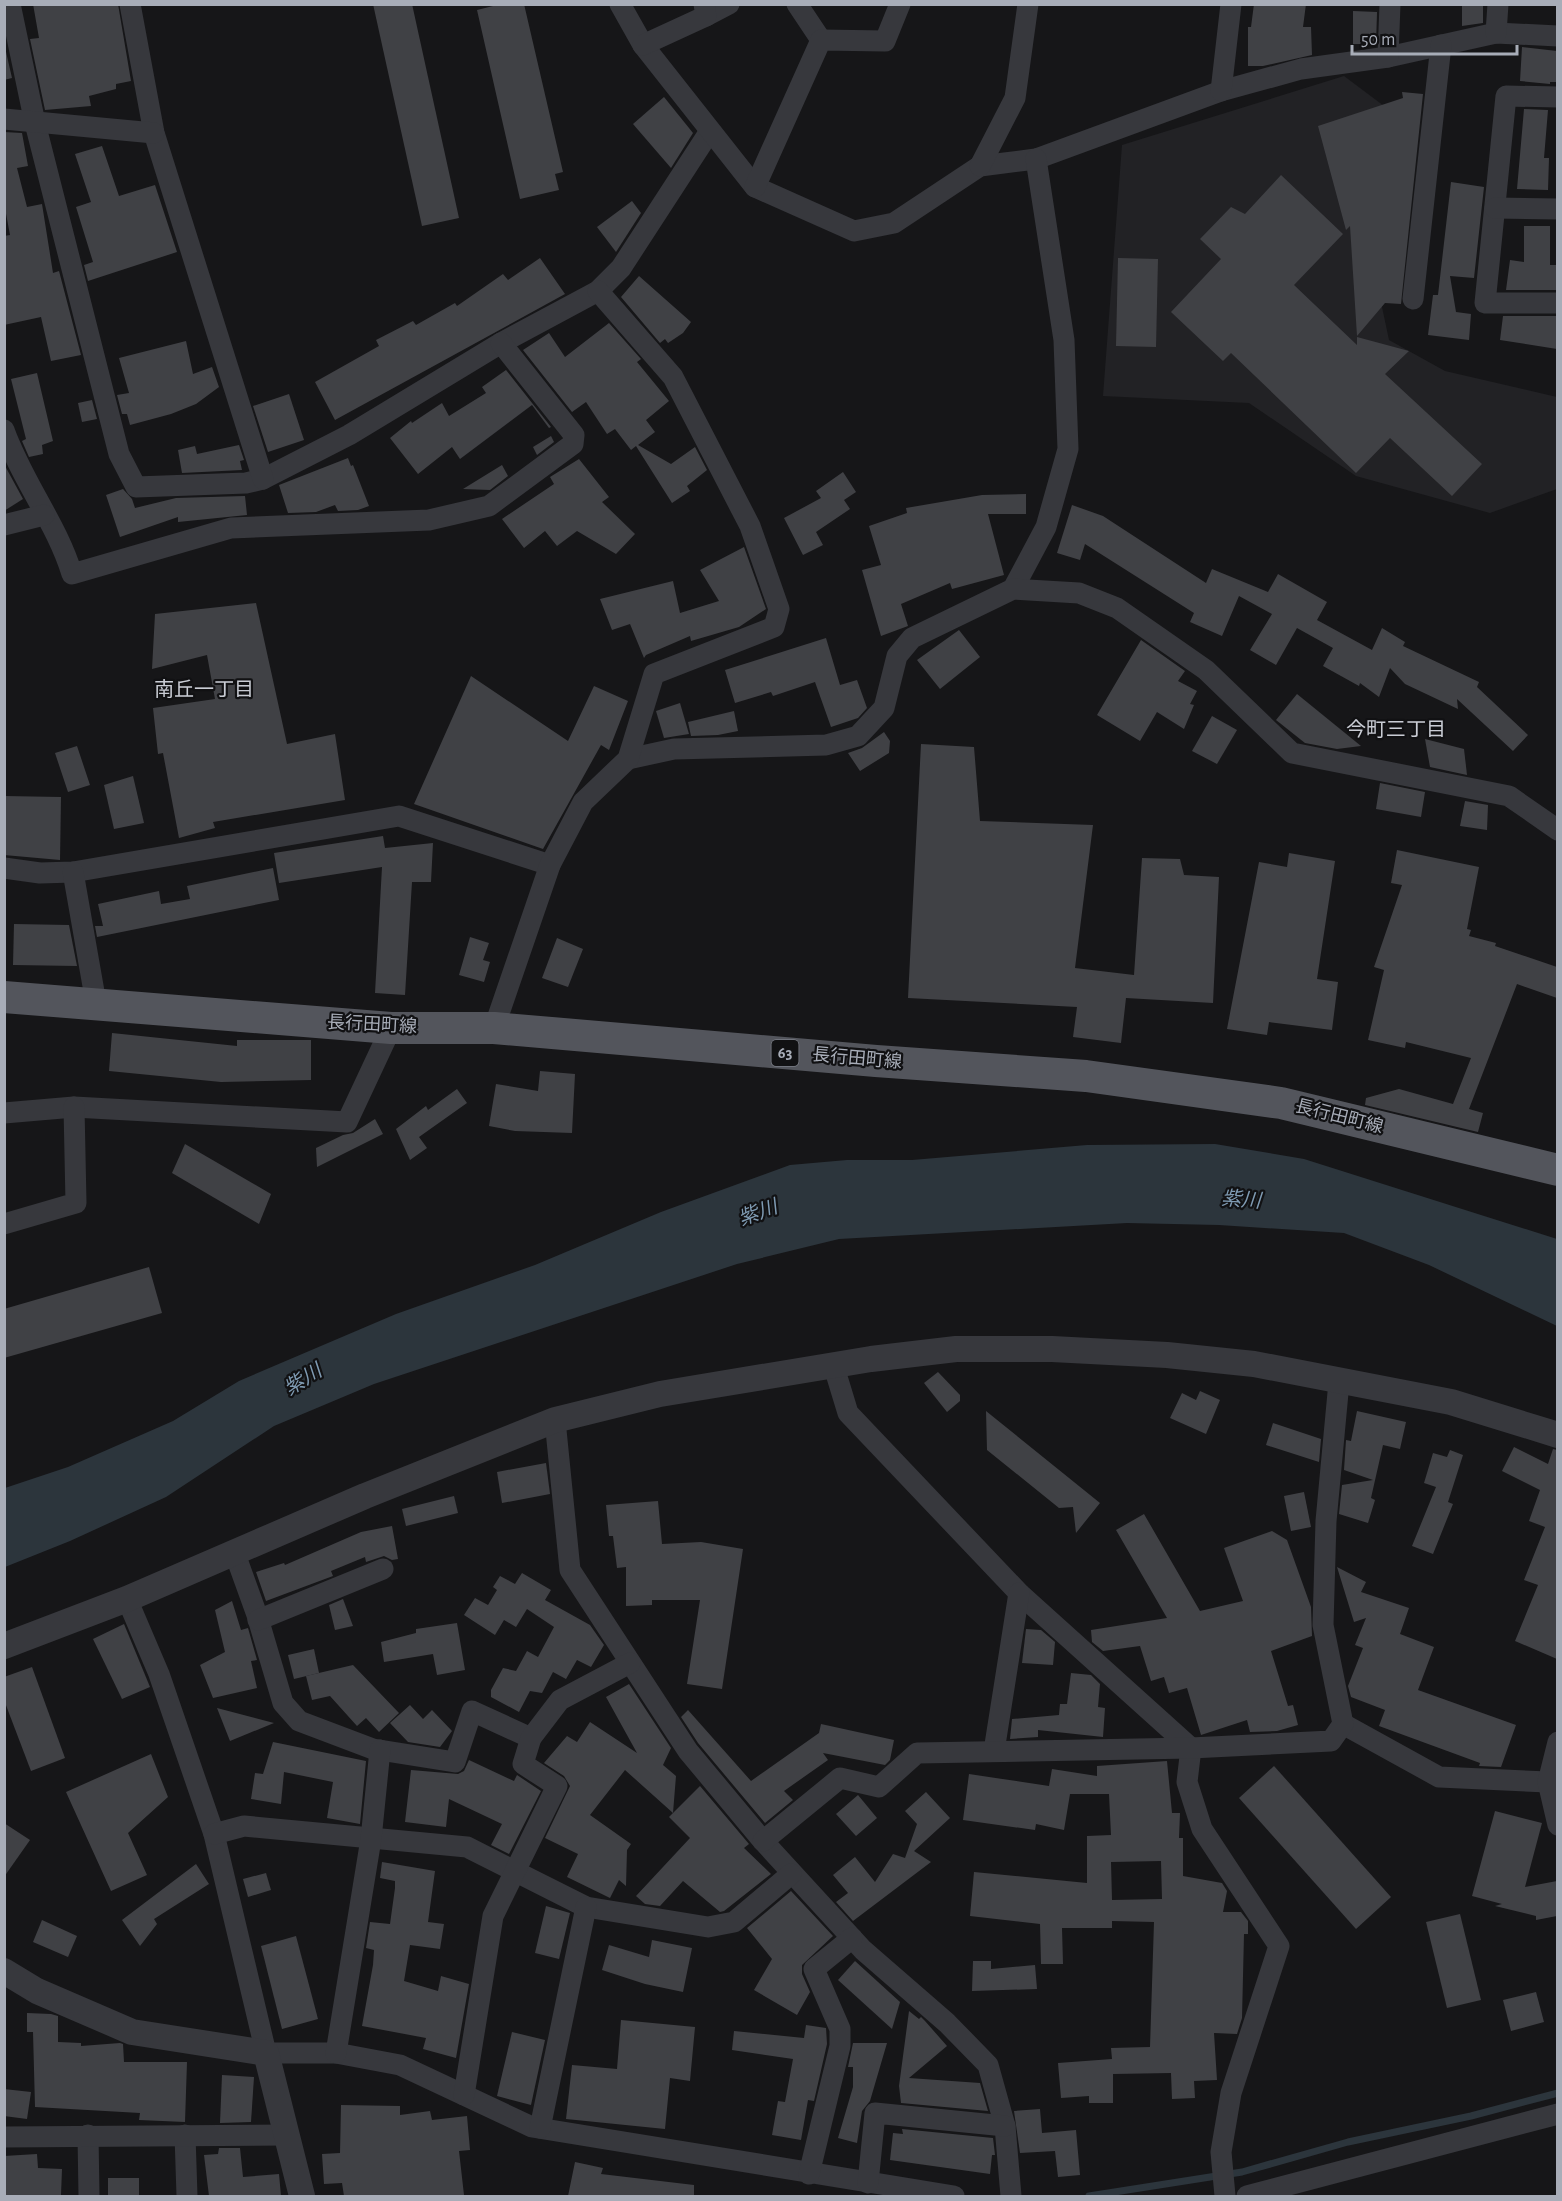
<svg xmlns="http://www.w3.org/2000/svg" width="1562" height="2201" font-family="'Alegreya Sans','Noto Sans JP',sans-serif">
	<rect width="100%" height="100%" fill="#161618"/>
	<!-- built -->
	<path fill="#222225" d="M1344,76l64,48 -26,183 7,33 56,31 112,26v92l-67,24 -134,-37 -107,-73 -146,-7 19,-251z"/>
	<!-- water -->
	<path fill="#2c353c" d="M1215,1144l89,15 253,80v87l-128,-61 -85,-32 -125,-8 -92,-2 -288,16 -102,25 -363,120 -100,42 -108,71 -96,44 -65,26v-79l63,-21 105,-46 66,-40 157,-67 139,-49 126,-53 129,-47 57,-5h65l175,-15z"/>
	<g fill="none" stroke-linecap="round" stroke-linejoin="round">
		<!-- stream -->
		<path stroke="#2c353c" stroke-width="7" d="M1089,2196l153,-24 106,-30 123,-26 87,-23"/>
	</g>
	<!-- building -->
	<g fill="#404145" fill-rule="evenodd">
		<path d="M33,4h85l13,77 -15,3v5l-27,7 2,10 -46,4 -15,-71 9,-1z"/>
		<path d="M373,4h39l47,214 -37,8z"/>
		<path d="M501,4h23l39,168 -8,2 4,16 -39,9 -43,-189z"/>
		<path d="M1254,4h52l-3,23h8l1,28 -49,11h-15v-39h3z"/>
		<path d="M1462,4h21v19l-21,3z"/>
		<path d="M1353,11l24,1 -1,32h-23z"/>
		<path d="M4,43l8,35 -8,2z"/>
		<path d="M1522,47l35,4v31h-7v2l-30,-3z"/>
		<path d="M1402,92l21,2 -22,210 -16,-1 -28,33 -7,-110 -4,4 -28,-104 85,-28z"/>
		<path d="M664,97l29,36 -22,35 -38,-44z"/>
		<path d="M1524,109l24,1 -4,48h5l-1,32 -31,-1z"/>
		<path d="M4,132l18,1 6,33 -11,2 10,39 15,-3 11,69 6,-2 22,84 -30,6 -10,-44 -37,8v-89l6,-1 -6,-32z"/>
		<path d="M102,146l17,50 36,-11 22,67 -89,29 -4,-16 9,-3 -17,-55 15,-5 -16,-48z"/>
		<path d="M1281,175l62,59 -49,51 63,60v-8l52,14 -24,23 97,90 -30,32 -62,-58 -34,35 -125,-120 -8,8 -52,-49 50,-53 -21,-20 31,-32 14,7z"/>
		<path d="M1451,182l33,5 -10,91 -24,-2 6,36 15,2 -2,26 -41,-5 5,-40h5z"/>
		<path d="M632,201l9,12 -25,39 -19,-25z"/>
		<path d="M1524,226h26v39h7v25h-51l4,-30 14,2z"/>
		<path d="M540,258l25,36 -230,126 -20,-38 64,-36 -3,-6 37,-19 3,4 39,-22 2,3 46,-32 5,6z"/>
		<path d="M1118,258l40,1 -2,88 -40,-1z"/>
		<path d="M639,276l52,46 -8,11 -15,10 -3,-4 -5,4 -39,-46z"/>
		<path d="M1503,316h54v33l-57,-9z"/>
		<path d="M609,323l32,36 -4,3 32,39 -23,19 9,12 -17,13 33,19 24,-17 12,23 -20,16 3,5 -18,12 -36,-57 -5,4 -16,-21 -8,5 -21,-32 -14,10 -49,-62 26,-17 16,24z"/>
		<path d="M186,341l7,33 19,-7 7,20 -23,17 -25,10 -41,11 -3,-11h-5l-5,-19 12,-2 -10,-35z"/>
		<path d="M506,370l45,57 -2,1 -17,-23 -72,54 -8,-12 -34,27 -28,-36 21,-17 1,2 30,-20 7,13 37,-23 -4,-6z"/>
		<path d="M37,373l16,68 -11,4 1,9 -14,3 -7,-16 4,-2 -15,-60z"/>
		<path d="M289,394l15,46 -36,12 -15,-46z"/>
		<path d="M92,400l5,19 -15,3 -4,-19z"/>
		<path d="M551,436l3,6 -17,13 -4,-8z"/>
		<path d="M239,445l5,15 -4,1 2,9 -60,3 -4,-23 17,-4 2,8z"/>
		<path d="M348,458l3,8 2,-1 16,41 -11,4 -20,1 -3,-6 -19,7 -28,1 -9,-28z"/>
		<path d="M579,459l30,38 -7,5 33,32 -19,20 -39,-23 -20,15 -12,-15 -21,17 -22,-29 52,-35 -4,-7z"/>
		<path d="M4,464l19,35 -19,12z"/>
		<path d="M502,465l6,11 -18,14 -27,-1z"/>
		<path d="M843,472l13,20 -12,8 6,9 -34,23 7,13 -20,10 -19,-37 37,-20 -5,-7z"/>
		<path d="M123,489l9,10 3,9 41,-10 69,-2 2,19 -69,7v-5l-58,20 -14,-42z"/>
		<path d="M1026,494v20h-38l16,61 -52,14 -2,-6 -49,21 7,22 -27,10 -19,-66 19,-5 -12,-39 38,-13 -1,-5 76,-13z"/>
		<path d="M1072,505l31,11 103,67 6,-14 56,23 10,-18 49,28 -10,18 55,30 10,-22 23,14 -2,4 76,36 -2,5 51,48 -15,16 -56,-52 1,10 -53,-25 -15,-16 -11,29 -19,-14 -1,3 -36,-20 10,-18 -36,-20 -21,37 -26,-15 22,-36 -33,-18 -17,40 -32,-14 4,-9 -109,-69 -5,16 -23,-7z"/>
		<path d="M744,547l22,62 -27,18 -48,14 -1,-5 -44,19 -2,3 -14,-34 -18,6 -12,-31 73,-18 7,32 39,-12 -19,-31z"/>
		<path d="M256,603l31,141 48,-10 10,66 -132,22 2,6 -36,10 -16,-85 -5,1 -5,-46 62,-9 -8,-44 -55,14 3,-55z"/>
		<path d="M959,630l21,27 -40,32 -23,-29z"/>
		<path d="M826,638l14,47 17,-5 10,28 -9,10 -27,9 -16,-45 -42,14 -2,-4 -36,11 -10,-33z"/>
		<path d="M1141,640l44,31 -7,10 19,10 -7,13 4,1 -10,24 -27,-17 -17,29 -43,-26z"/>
		<path d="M471,676l97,65 26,-55 34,15 -19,49 -8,-5 -58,104 -129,-45z"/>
		<path d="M1297,694l64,52 -24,3 -32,-6 -29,-23z"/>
		<path d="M680,703l9,31 -25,4 -8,-27z"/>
		<path d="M734,711l4,20 -20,4 -27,1 -3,-14z"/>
		<path d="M1212,716l25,14 -20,34 -25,-13z"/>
		<path d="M884,732l6,9 -1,12 -29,18 -12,-18 14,-5z"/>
		<path d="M1425,739l39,10 3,26 -37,-8z"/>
		<path d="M921,744l53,3 6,74 113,4 -18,143 59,7 8,-117 38,1 4,16 35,2 -6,126 -87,-5 -5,45 -48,-6 4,-30 -169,-9z"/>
		<path d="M77,746l13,39 -22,7 -13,-39z"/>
		<path d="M133,776l11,47 -30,6 -10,-44z"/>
		<path d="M1380,783l45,9 -4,25 -45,-8z"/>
		<path d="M4,796l57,1 -1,63 -56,-5z"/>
		<path d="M1465,801l23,4 -1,25 -27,-4z"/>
		<path d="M383,836l2,12 48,-5 -2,39h-19l-7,113 -30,-2 7,-126 -103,16 -5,-30z"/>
		<path d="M1397,850l82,17 -12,62 4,1 -2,6 27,7 -1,3 62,21v31l-40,-14 -48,125 14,4 -5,19 -113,-27 1,-7 33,-9 54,15 18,-46 -65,-16 -1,6 -37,-8 16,-70 -10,-3 28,-82 -11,-2z"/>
		<path d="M1289,853l46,8 -18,118 21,3 -6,48 -63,-8 -2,13 -40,-6 32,-167 28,5z"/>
		<path d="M273,868l6,32 -182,37 -2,-11h8l-5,-22 61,-13 2,13 29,-5 -3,-13z"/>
		<path d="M14,924l55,1 8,41 -64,-1z"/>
		<path d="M470,937l19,6 -6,17 7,2 -6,20 -25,-7z"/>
		<path d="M557,938l26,11 -15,38 -26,-9z"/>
		<path d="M112,1033l125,13v-6h74v40l-90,2 -112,-11z"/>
		<path d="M540,1071l35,3 -3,59 -57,-2 -26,-5 7,-42 42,7z"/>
		<path d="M457,1089l10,14 -48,34 8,11 -17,12 -14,-31 30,-23 2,4z"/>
		<path d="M375,1119l8,15 -66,33 -1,-19 27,-13 10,-2z"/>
		<path d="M185,1144l86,50 -12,30 -87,-51z"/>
		<path d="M149,1267l13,46 -158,45v-49z"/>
		<path d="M938,1372l22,23v6l-13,11 -23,-29z"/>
		<path d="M1200,1391l20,9 -14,34 -36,-16 12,-25 14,7z"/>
		<path d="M986,1411l114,92 -24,30 -3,-26 -14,1 -72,-58z"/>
		<path d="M1357,1411l49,11 -6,27 -17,-4 -12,53 4,2 -7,23 -29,-9 3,-29 31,-5 -29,-10 2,-30 5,1z"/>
		<path d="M1273,1423l48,16 -2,23 -53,-17z"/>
		<path d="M1514,1447l34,17 5,-15 4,1v209l-42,-18 23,-56 -14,-5 21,-53 -16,-6 11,-31 -38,-19z"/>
		<path d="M1450,1450l13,5 -15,47 5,2 -20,50 -21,-8 24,-59 -12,-4 9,-30 14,4z"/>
		<path d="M546,1463l4,31 -48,9 -5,-31z"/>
		<path d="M1304,1492l7,35 -20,4 -7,-35z"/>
		<path d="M454,1496l4,17 -52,13 -4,-17z"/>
		<path d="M658,1501l4,43 39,-2 42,7 -21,140 -35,-5 13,-84h-48v5l-26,1v-39l-9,1 -4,-32h-4l-3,-31z"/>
		<path d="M1144,1514l56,97 43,-10 -19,-53 48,-17 15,9 24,67 1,29 -41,15 17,55 5,-1 5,20 -21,6 -27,1 -3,-12 -46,15 -14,-47 -18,5 -5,-16 -13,4 -11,-35 -37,5 -11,-9 -1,-12 76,-12 -51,-88z"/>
		<path d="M392,1526l6,33 -6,1 -8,-4 -18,6 -1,-5 -34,14 2,5 -67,25 -10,-29 28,-9 1,2 76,-33z"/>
		<path d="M1337,1567l29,15 -5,10 48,16 -9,26 34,13 -16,43 98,35 -15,42 -22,-1 1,-3 -101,-37 6,-16 -34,-13 -3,-11 15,-38 -8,-3 11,-27 -12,4z"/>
		<path d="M522,1573l29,17 -6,10 45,25 14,20 -13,22 -14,-7 -11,19 -13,-7 -11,21 -12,-2 -11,21 -28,-15v-7l12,-22 13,3 11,-20 11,6 16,-30 -27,-18 -11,18 -12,-7 -9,15 -31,-20 11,-17 13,7 9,-15 -4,-3 7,-11 15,8z"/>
		<path d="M343,1599l10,27 -18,4 -6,-25z"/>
		<path d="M232,1601l9,29 7,-2 9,32 -6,1 6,27 -44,10 -13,-33 25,-13 -10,-42z"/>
		<path d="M457,1623l8,47 -28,5 -4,-21 -49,8 -3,-20 35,-9v-4z"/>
		<path d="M124,1624l26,63 -28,12 -29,-60z"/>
		<path d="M1026,1629l15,1 14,12 -2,23 -31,-2z"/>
		<path d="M314,1649l5,24 -25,6 -6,-24z"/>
		<path d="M353,1665l46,48 -20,19 -13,-14 -9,8 -27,-30 -18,4 -6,-24z"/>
		<path d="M32,1667l33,91 -34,13 -27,-71v-23z"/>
		<path d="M1071,1673l20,2 9,9 -2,23 7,1 -2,29 -65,-7v7l-28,2 2,-20 47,-4 1,-11h7z"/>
		<path d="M629,1684l42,64 -8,17 13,11 -3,37 -48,-43 -35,45 41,29 -4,6 -1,36 -7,-6 -9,18 -43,-21 11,-23 -33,-16 25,-52 -6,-10 -20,-13 23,-27 10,6 13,-20 47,31 -31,-56z"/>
		<path d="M410,1705l13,14 9,-9 20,21 -12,16 -32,-5 -18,-19z"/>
		<path d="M217,1708l57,15 -44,18z"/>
		<path d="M688,1710l63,71 68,-48 2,-9 73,16 -4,20 -5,5 -62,-12 5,7 -44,31 9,9 -28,23 -67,-80 -17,-26z"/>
		<path d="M273,1742l93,19 -6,63 -33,-6 6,-36 -49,-10 -3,32 -30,-5 4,-26 8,1z"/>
		<path d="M151,1754l17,43 -40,36 19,42 -36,16 -45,-99z"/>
		<path d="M469,1760l45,21 3,-6 24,16 -32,63 -18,-9 11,-21 -53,-25 -3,28 -41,-5 6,-52 47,4 6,-3z"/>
		<path d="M1167,1761l5,52h8l-1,25h4v38l39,7 5,8 -4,21h18l7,9v13h-4l-2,84 -5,16 -23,-1 3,47 -23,1 1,17 -23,1 -1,-26 -58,1v29h-24v-7l-28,2 -3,-35 54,-4 -1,-11 39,-1 4,-125 -42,-1v7h-50l1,36h-22l-1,-40 -70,-8 4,-44 113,11v-47l24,-1 -2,-41h-39l-6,36 -28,-6 -1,6 -72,-10 6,-46 80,12 3,-17 45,7v-10zM1161,1861l1,38 -50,1 -1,-38z"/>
		<path d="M1274,1766l117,131 -35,32 -117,-131z"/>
		<path d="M700,1786l49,58 -5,4 27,26 -47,37 -4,1 -37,-31 -23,25 -15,-2 -9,-8 54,-58 -21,-21z"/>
		<path d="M926,1792l24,26 -36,33 17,11 -78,59 -17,-19 12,-9 -15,-18 22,-18 20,25 18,-28 12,4 12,-34 -12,-13z"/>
		<path d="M858,1795l19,23 -21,18 -20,-22z"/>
		<path d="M1495,1811l47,12 -17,64 32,-6v35l-21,4v-4l-41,-10 7,-2 -30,-8z"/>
		<path d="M4,1823l26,17 -26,37z"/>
		<path d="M382,1862l53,9 -7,51 16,2 -4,25 -30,-4 -6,36 34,10 3,-15 28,8 -13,74 -33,-9 3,-11 -64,-12 11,-61 1,-15 -8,-2 4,-26 20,2 5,-36v-7l-15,-3z"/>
		<path d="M196,1864l13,20 -55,35 3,5 -17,22 -18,-26z"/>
		<path d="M266,1873l5,17 -23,7 -5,-18z"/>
		<path d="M791,1891l42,45 -31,29v9l8,18 -13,23 -43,-25 18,-31 -25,-31z"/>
		<path d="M546,1906l24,7 -11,46 -24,-6z"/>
		<path d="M1460,1914l21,86 -34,8 -21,-86z"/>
		<path d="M42,1920l35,16 -9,21 -35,-15z"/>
		<path d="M296,1936l22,83 -36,10 -21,-83z"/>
		<path d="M652,1940l40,8 -9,44 -38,-8 -43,-14 7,-25 40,12z"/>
		<path d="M855,1961l45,41 -8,27 -54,-49z"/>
		<path d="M973,1961h18v8l44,-4 2,24 -65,2z"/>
		<path d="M1536,1992l8,30 -33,9 -8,-31z"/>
		<path d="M909,2011l10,8 2,-2 4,4 22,25 -38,32 71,5 8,28 -87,-8 -2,-17z"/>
		<path d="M27,2013l24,1 7,2v26l23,1v3l39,-3 3,1 1,18h63l-2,60 -46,-2 1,-7 -105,-6 -2,-75h-6z"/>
		<path d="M621,2020l74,7 -5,54 -20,-3 -5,51 -99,-10 6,-54 45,4z"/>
		<path d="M806,2025l20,3 1,16 -13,57 -6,-1 -7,40 -29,-5 6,-34 7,1 8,-43 -61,-9 2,-19 70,7z"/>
		<path d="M512,2032l33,8 -14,65 -34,-9z"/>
		<path d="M853,2043h34l-17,58 -8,10 -5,32 -19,-5 15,-51v-20h-5z"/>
		<path d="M222,2075l32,2 -3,45 -31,1z"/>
		<path d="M4,2089l27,3 -4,27 -23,-3z"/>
		<path d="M341,2105l59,1v9l30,-4 2,9 35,-4 3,34 -11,1 5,44 -120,1 -2,-13 -18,1 -2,-30 18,-1z"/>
		<path d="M1040,2109l2,24 34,-3 4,45 -22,2 -3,-26 -35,2 -6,-42z"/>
		<path d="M902,2129l91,9 2,17h-3l-2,19 -100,-14 3,-27 10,1z"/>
		<path d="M219,2148h21l3,29 36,-3 2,22h-72l-5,-41 14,-1z"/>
		<path d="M37,2154l1,14 24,1 -1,26 -57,1v-40z"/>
		<path d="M575,2162l28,6 -2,6 93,11v11h-126z"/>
		<rect x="108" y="2178" width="31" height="18"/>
	</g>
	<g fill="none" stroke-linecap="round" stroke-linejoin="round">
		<!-- minor -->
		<g stroke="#37383d" stroke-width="21">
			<path d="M10,4l25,119 84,331 17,33 110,-4 17,-4 86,-44 152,-92 97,-52 23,-23 89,-137"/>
			<path d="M130,4l24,129 109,346"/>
			<path d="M620,4l23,41 112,142 99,44 40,-8 86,-57 56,-7 185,-68 80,-22 87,-12 108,-24 62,3"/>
			<path d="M797,4l24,36"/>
			<path d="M706,16l23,-12"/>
			<path d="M1496,33l2,-29"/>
			<path d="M643,45l63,-29 -2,-12"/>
			<path d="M1388,57l2,-53"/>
			<path d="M1221,91l10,-87"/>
			<path d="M1558,97l-52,-1 -21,207h73"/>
			<path d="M4,119l150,14"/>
			<path d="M980,166l35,-68 13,-94"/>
			<path d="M755,187l66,-147 64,1 15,-37"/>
			<path d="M1495,208l63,1"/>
			<path d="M1413,299l28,-254"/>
			<path d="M4,430c18,51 53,94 68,144l159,-46 198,-8 60,-14 84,-62 1,-9 -73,-92"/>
			<path d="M4,525l40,-10"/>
			<path d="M1013,589l33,-62 22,-78 -4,-109 -28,-181"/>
			<path d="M628,759l46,-10 152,-4 32,-9 26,-28 13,-52 15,-18 101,-49 66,4 38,15 89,62 86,83 217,43 49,34"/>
			<path d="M4,868l36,5 33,-1 326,-56 151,49"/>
			<path d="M73,872l23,131"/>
			<path d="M494,1028l56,-163 33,-63 45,-43 26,-85 120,-47 5,-18 -29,-83 -77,-149 -75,-86"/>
			<path d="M4,1113l70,-6 273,15 44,-94"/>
			<path d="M4,1224l72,-21 -2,-96"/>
			<path d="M834,1367l14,46 171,180 172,155 -4,34 15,47 77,117 -48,147 -10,59 4,44"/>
			<path d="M555,1420l15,150 118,181 75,90 100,109 84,73 41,42 17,61 6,70"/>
			<path d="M235,1554l22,61 26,88 16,18 74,28 82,13 17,-51 59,27"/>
			<path d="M127,1599l32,75 55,160 52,219h70l64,12 132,62 422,69"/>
			<path d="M258,1620l125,-51"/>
			<path d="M1343,1724l96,53 109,5"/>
			<path d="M1558,1742l-10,40 10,43"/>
			<path d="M994,1751l25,-158"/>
			<path d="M214,1834l30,-8 223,21 119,60 122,20 26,-5 57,-48"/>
			<path d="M763,1841l77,-63 39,9 38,-34 274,-5 140,-7 12,-17 -20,-99 3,-104 13,-139"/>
			<path d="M336,2053l35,-214 9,-89"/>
			<path d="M464,2095l29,-179 64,-130 -34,-22 8,-26 29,-38 70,-37"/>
			<path d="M540,2128l46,-221"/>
			<path d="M88,2135l1,61"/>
			<path d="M185,2135l2,61"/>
			<path d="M4,2137l284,-2"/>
			<path d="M809,2174l31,-128v-17l-26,-60 38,-31"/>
			<path d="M868,2183l7,-70 130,13"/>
			<path d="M1247,2196l311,-82"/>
		</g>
		<!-- tertiary -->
		<g stroke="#37383d" stroke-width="26">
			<path d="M4,1646l123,-47 238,-103 190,-76 105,-26 211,-35 85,-10h96l115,6 87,9 197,38 107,33"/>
			<path d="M4,1971l33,20 95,41 134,21 36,143"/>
		</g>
		<!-- primary -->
		<path stroke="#53555c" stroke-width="32" d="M4,997l387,31h103l382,33 210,15 195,27 277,67"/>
	</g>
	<g text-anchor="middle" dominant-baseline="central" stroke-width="4.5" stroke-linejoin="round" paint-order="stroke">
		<!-- shield labels -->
		<rect fill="#111113" stroke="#7b7e86" stroke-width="1.5" x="771.5" y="1040" width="27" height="26" rx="4.5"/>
		<g font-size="16" font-weight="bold" fill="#a8adb8">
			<text x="785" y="1053">63</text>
		</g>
		<!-- street labels -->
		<g font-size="18" fill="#a8adb8" stroke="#111113">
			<text transform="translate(372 1025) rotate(3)">長行田町線</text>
			<text transform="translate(857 1059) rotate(5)">長行田町線</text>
			<text transform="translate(1339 1117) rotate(14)">長行田町線</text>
		</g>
		<!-- neighbourhood labels -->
		<g font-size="20" fill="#c9ccd4" stroke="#111113">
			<text x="204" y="690">南丘一丁目</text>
			<text x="1396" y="730">今町三丁目</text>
		</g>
		<!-- water labels -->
		<g font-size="20" font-style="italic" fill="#7f9bb3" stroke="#111113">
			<text transform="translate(1241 1200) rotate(4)">紫川</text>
			<text transform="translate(758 1213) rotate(-20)">紫川</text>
			<text transform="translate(303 1380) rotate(-32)">紫川</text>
		</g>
	</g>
	<!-- border -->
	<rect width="1562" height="2201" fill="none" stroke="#a8adb8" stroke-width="12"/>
	<!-- scale -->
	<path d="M1352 45v9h165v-9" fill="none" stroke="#a8adb8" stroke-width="3"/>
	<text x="1361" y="45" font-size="18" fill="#a8adb8" stroke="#111113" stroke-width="4.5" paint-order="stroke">50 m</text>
</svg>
